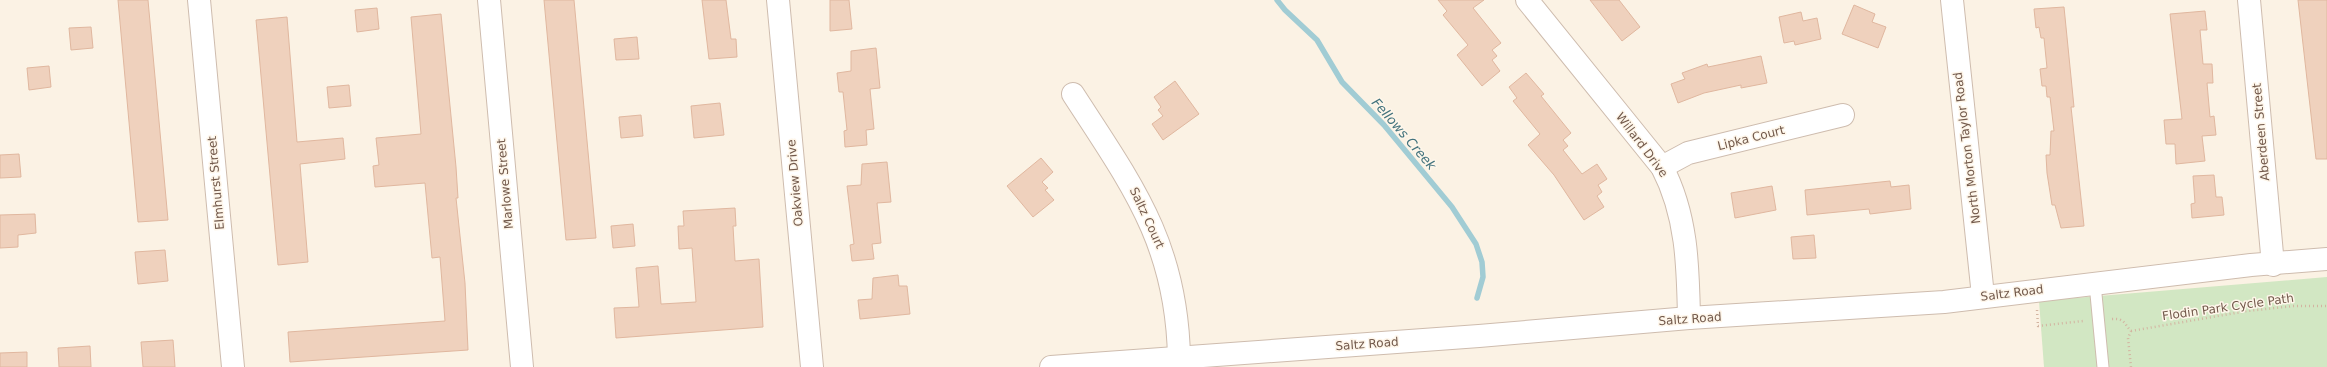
<svg xmlns="http://www.w3.org/2000/svg" width="2327" height="367" font-family="'DejaVu Sans',sans-serif">
	<rect width="100%" height="100%" fill="#fbf2e4"/>
	<!-- green -->
	<path fill="#d2e7c3" d="M2327,277v90h-283l-5,-66z"/>
	<g fill="none" stroke-linecap="round" stroke-linejoin="round">
		<!-- stream -->
		<path stroke="#a1ccd4" stroke-width="5.5" d="M1277,0l8,10 32,30 25,42 42,43 68,82 24,37 6,18 1,15 -6,21"/>
	</g>
	<!-- building -->
	<g fill="#efd1bd" stroke="#e0b79f">
		<path d="M118,0h30l20,220 -30,2z"/>
		<path d="M544,0h30l22,238 -30,2z"/>
		<path d="M702,0h24l5,39h5l1,18 -28,2z"/>
		<path d="M830,0h19l3,29 -22,2z"/>
		<path d="M1438,0h46l-11,8 28,35 -9,7 5,6 -5,4 8,11 -18,15 -25,-31 11,-10 -25,-30 4,-4z"/>
		<path d="M1590,0h29l21,27 -18,14z"/>
		<path d="M2298,0h29v159h-11z"/>
		<path d="M1854,5l21,9 -3,8 14,5 -8,21 -36,-14z"/>
		<path d="M2064,7l10,100h-3l13,119 -23,2 -6,-23h-3l-5,-32 -1,-18h4l1,-24h3l-4,-34h-3l-1,-11h-4l-2,-17 7,-1 -3,-30h-3l-2,-11 -3,1 -2,-19z"/>
		<path d="M377,8l2,21 -22,3 -2,-22z"/>
		<path d="M2205,11l2,19h-7l3,34h9l1,19h-6l3,34 4,-1 2,19 -14,1 3,25 -29,3 -1,-20h-9l-2,-24 18,-1 -12,-105z"/>
		<path d="M1801,12l2,9 14,-3 4,21 -26,6 -1,-4 -10,2 -5,-26z"/>
		<path d="M441,14l15,153 2,31h-2l9,85 3,67 -178,12 -2,-30 157,-11 -5,-64 -8,1 -7,-75 -50,4 -2,-21 6,-1 -3,-27 45,-4 -10,-117z"/>
		<path d="M287,17l10,125 46,-4 2,21 -45,5 8,98 -30,3 -22,-245z"/>
		<path d="M91,27l2,21 -22,2 -2,-22z"/>
		<path d="M637,37l2,22 -23,1 -2,-21z"/>
		<path d="M876,48l4,40 -10,1 4,40 -8,1 1,15 -22,2 -1,-16 3,-1 -4,-38h-4l-2,-19 14,-2v-20z"/>
		<path d="M1761,56l6,27 -26,5v-3l-37,8 -26,10 -7,-19 14,-5 -3,-6 25,-9 1,3z"/>
		<path d="M49,66l2,21 -22,3 -2,-22z"/>
		<path d="M1526,73l18,21 -3,2 30,37 -8,7 5,6 -5,4 19,24 15,-10 10,15 -9,6 4,7 -5,4 7,11 -20,13 -30,-45 -26,-30 12,-11 -27,-33 4,-3 -8,-11z"/>
		<path d="M1175,81l24,33 -36,26 -11,-16 11,-8 -5,-6 3,-3 -7,-10z"/>
		<path d="M349,85l2,21 -22,2 -2,-21z"/>
		<path d="M720,103l4,32 -30,3 -3,-32z"/>
		<path d="M641,115l2,21 -22,2 -2,-21z"/>
		<path d="M19,154l2,23 -21,1v-23z"/>
		<path d="M1041,158l12,14 -11,10 6,6 -3,2 9,10 -21,17 -26,-31z"/>
		<path d="M887,162l4,40 -14,1 4,40 -9,1 2,15 -22,2 -2,-16 4,-1 -7,-58 14,-1 1,-21z"/>
		<path d="M2214,175l2,22h6l2,18 -32,3 -1,-14 4,-1 -2,-27z"/>
		<path d="M1890,181l1,6 18,-2 2,24 -41,5 -1,-5 -62,6 -2,-25z"/>
		<path d="M1772,186l4,24 -41,8 -4,-25z"/>
		<path d="M735,208l1,18h-3l2,35 24,-2 4,68 -147,11 -2,-30 25,-1 -3,-39 22,-2 3,38 35,-2 -4,-54 -13,1 -1,-23h6l-1,-15z"/>
		<path d="M35,214l1,19 -18,2v12l-18,1v-33z"/>
		<path d="M633,224l2,22 -22,2 -2,-22z"/>
		<path d="M1814,235l2,23 -23,1 -2,-22z"/>
		<path d="M165,250l3,31 -30,3 -3,-32z"/>
		<path d="M898,275l1,11h8l3,28 -50,5 -2,-19 14,-1 1,-21z"/>
		<path d="M173,340l2,27h-32l-2,-25z"/>
		<path d="M90,346l1,21h-32l-1,-19z"/>
		<path d="M27,352v15h-27v-14z"/>
	</g>
	<g fill="none" stroke-linecap="round" stroke-linejoin="round">
		<!-- service casing -->
		<g stroke="#cebcae" stroke-width="13">
			<path id="service" d="M2095,284l8,83"/>
		</g>
		<!-- minor casing -->
		<g stroke="#cebcae" stroke-width="24">
			<g id="minor">
				<path d="M199,0l34,367"/>
				<path d="M489,0l33,367"/>
				<path d="M778,0l34,367"/>
				<path d="M1527,0l135,167c25,48 26,98 27,151"/>
				<path d="M2249,0l24,265"/>
				<path d="M1073,94c59,91 104,150 106,264"/>
				<path d="M1662,167l26,-14 155,-38"/>
				<path d="M1051,367l428,-31 210,-18 255,-16 307,-37 76,-6"/>
			</g>
		</g>
		<!-- tertiary casing -->
		<g stroke="#cebcae" stroke-width="24">
			<path id="tertiary" d="M1952,0l31,296"/>
		</g>
		<!-- path -->
		<g stroke="#d3b4a1" stroke-width="2.5" stroke-dasharray="1 3" stroke-linecap="butt">
			<path d="M2037,310l1,16 45,-5"/>
			<path d="M2112,319c13,-1 12,5 19,12"/>
			<path d="M2131,331l116,-20 47,-5h33"/>
			<path d="M2131,367l-3,-29 3,-7"/>
		</g>
		<!-- service -->
		<use href="#service" stroke="#fff" stroke-width="11"/>
		<!-- minor -->
		<use href="#minor" stroke="#fff" stroke-width="22"/>
		<!-- tertiary -->
		<use href="#tertiary" stroke="#fff" stroke-width="22"/>
	</g>
	<g text-anchor="middle" dominant-baseline="central" stroke-width="3" stroke-linejoin="round" paint-order="stroke">
		<!-- street labels -->
		<g font-size="12" fill="#72594b" stroke="#fef6ea">
			<text transform="translate(2261 132) rotate(-95)">Aberdeen Street</text>
			<text transform="translate(1751 138) rotate(-14)">Lipka Court</text>
			<text transform="translate(1642 145) rotate(53)">Willard Drive</text>
			<text transform="translate(1967 148) rotate(-97)">North Morton Taylor Road</text>
			<text transform="translate(216 183) rotate(-95)">Elmhurst Street</text>
			<text transform="translate(795 183) rotate(-95)">Oakview Drive</text>
			<text transform="translate(505 184) rotate(-95)">Marlowe Street</text>
			<text transform="translate(1147 218) rotate(65)">Saltz Court</text>
			<text transform="translate(2012 293) rotate(-7)">Saltz Road</text>
			<text transform="translate(2228 307) rotate(-8)">Flodin Park Cycle Path</text>
			<text transform="translate(1690 319) rotate(-4)">Saltz Road</text>
			<text transform="translate(1367 344) rotate(-4)">Saltz Road</text>
		</g>
		<!-- water labels -->
		<g font-size="13" font-style="italic" fill="#43737d" stroke="#fef6ea">
			<text transform="translate(1404 134) rotate(49)">Fellows Creek</text>
		</g>
	</g>
</svg>
